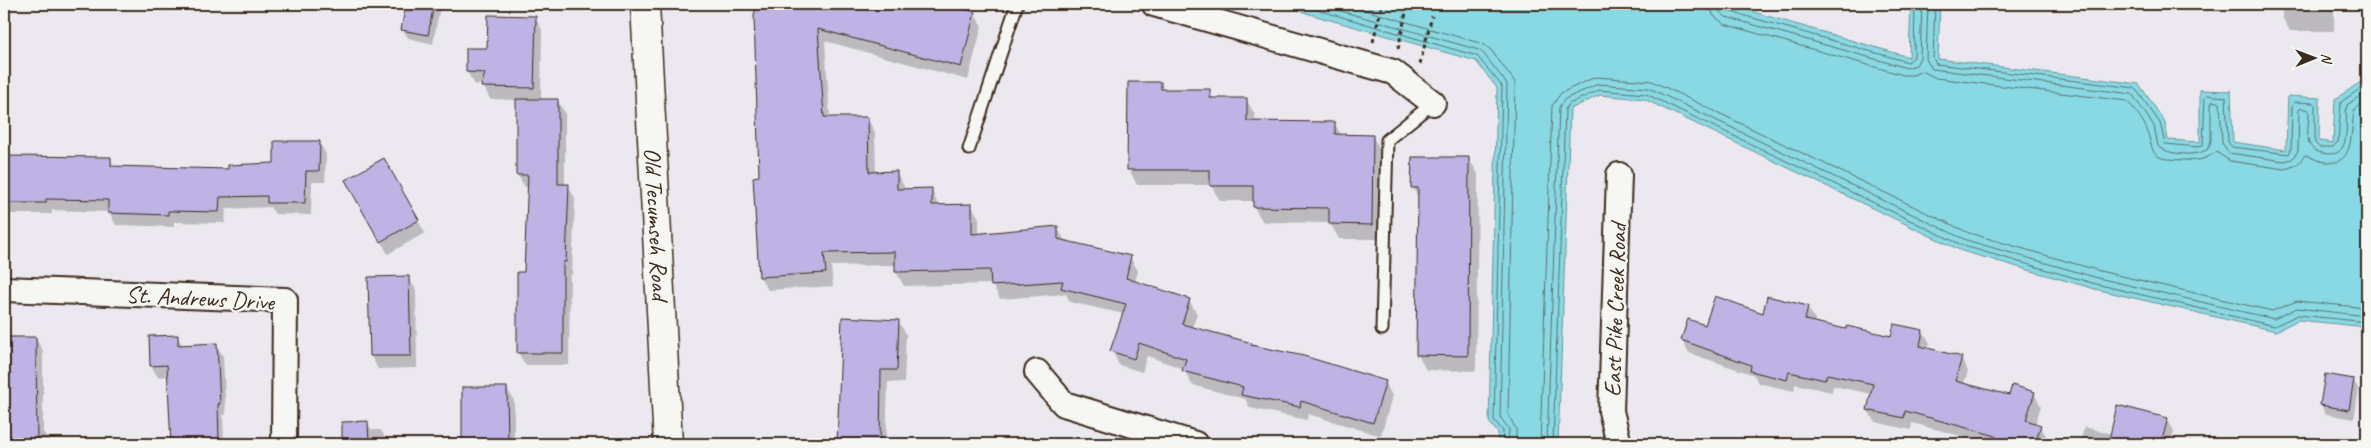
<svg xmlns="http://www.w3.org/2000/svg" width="2371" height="448" font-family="Caveat,sans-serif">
	<rect width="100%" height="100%" fill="#ebe9ef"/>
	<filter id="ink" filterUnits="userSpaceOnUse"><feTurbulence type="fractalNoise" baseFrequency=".02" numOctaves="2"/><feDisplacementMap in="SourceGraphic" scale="10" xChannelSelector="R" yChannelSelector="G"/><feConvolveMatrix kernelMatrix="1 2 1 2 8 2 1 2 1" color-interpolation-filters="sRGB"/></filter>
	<g filter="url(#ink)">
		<!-- water -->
		<path fill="#89d9e4" stroke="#6a9395" d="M1284,4h442l183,53 2,-53h29l-2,55 201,25 26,38 3,18 32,2v-52l31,1 2,51 53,8 2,-54 32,2 -1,43 14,2 2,-44 32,-21v249l-69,-7 -22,11 -181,-42 -133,-38 -318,-152 -44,-4 -30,14 -12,335h-61l1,-11 -9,-11 8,-334 -21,-27 -167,-47z"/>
		<!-- shadow -->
		<g fill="#0003">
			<path d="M408,4h30l2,3 -7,37 -25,-6 -6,-9z"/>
			<path d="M751,4h190l33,9 8,13 -14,54 -143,-39 5,78 37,-1 8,14 1,41 20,-1 8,14v4h27l8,16 32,-1 8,13v17l78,-8 8,14 65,16 8,14 -3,11 54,18 8,14 -5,14 193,54 7,14 -11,40 -73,-22 -1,6 -57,-12 -5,-9 -53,-14 -8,-16 -37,-13 -5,16 -23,-7 -7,-14 12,-37 -54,-12 -4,-8 -66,5 -8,-15 -88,2 -8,-14v-7l-65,1 2,20 -65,4 -8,-13 -3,-270z"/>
			<path d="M2182,4h152v27h-44l-8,-14v-13z"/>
			<path d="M535,17l7,13 -1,70h16l8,13v73h3l7,12 -3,77h-2l-1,90h-44l-7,-13 7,-79 3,-86h-3l-8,-13v-74l-27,-1 -7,-14h-8l-8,-13 21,-22z"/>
			<path d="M1160,83l4,7 45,1 5,8h32l9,16v7l79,1 8,13h30l9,15v88h-42l-9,-16 -67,-1 -9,-15v-6h-34l-9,-16h-74l-8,-16z"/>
			<path d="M319,143l7,11 -1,28h-13l-1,33 -36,-1 -5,-7 -44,2 -1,14 -51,-1v5l-58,-2 -7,-13 -57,-2v4h-48v-57l106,1 5,9 114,3 46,-6z"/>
			<path d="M1469,159l9,15 -2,197 -50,-1 -8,-15 1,-156 -6,-11z"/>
			<path d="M384,160l41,73 -37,21 -41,-74z"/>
			<path d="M408,277l8,13 1,78 -39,1 -7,-13z"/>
			<path d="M1807,307l8,12 -1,4 33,7 45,7 31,-6 7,12 -2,7 33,8 7,13 -4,13 46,13 24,-4 7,13 -6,18 5,2 8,13 18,5h-75l-79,-21 -1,7 -36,-8 -7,-12 4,-16 -39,-8 -1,6 -37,-8 -1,7 -36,-8 -4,-8 -65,-22 -7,-13 24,-13z"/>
			<path d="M898,321l8,13 -2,49 -16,-1 -2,62h-47v-48z"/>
			<path d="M177,336l6,10 33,-1 7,11 3,59h-3l1,29h-52l-3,-68 -11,1 -7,-11z"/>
			<path d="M4,339h32l7,12v81l9,12h-48z"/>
			<path d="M2354,381l5,9 -5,29 -28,-5 -5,-9z"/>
			<path d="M507,388l7,13v43h-50l-1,-55z"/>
			<path d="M2167,419l7,12 -3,13h-91l4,-17 28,7z"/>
			<path d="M343,423h24l5,7h9l7,14h-44z"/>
		</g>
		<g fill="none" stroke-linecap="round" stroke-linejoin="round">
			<!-- shore -->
			<g stroke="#5a706d" stroke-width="1">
				<path d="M1297,4l180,52 25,30 -8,334 9,11 -1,13"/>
				<path d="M1316,4l163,46 5,4 23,30 -7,333 9,12 -1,15"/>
				<path d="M1344,4l139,40 8,6 24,32 -7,332 8,15v15"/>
				<path d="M1710,4l3,11 11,9 179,51h10l9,-4 14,7 191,23c7,7 17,20 20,29 8,29 5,28 36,30 15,1 22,0 33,-8l14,9 55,8 12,-4 8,-10c49,23 45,-12 49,-45l13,-10"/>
				<path d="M1718,4l2,8 6,5 181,51 9,-3 4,-7 2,-54"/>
				<path d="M1724,4l4,7 180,51 6,-5 1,-53"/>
				<path d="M1928,4l-2,55 6,10 200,25 22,32 4,20c9,9 40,11 50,3l3,-8v-37l2,-3 7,2 2,40 7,10 55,8 8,-2 6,-8 1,-41 2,-2 8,2c0,22 -9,42 20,44 5,0 10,-1 13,-6 7,-10 3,-31 5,-43l20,-14"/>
				<path d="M1935,4l-2,54 3,6 199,24 25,35 5,21 33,3 5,-2 2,-48 2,-2 19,2 2,45 4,5 57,7 2,-5 1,-45 3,-2 20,1v40l4,4h14l5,-5 3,-40 26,-18"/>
				<path d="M1540,444l12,-338 9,-13 34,-16 57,4 317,152 131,38 172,40 25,-10 70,7"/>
				<path d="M1547,444l12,-337 6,-8 33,-15 51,4 317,152 132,38 176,41 23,-11 70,8"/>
				<path d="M1553,444l12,-335 4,-5 30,-14 47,4 318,152 132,38 178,42 24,-11 69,7"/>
			</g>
		</g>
		<!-- building -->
		<g fill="#bdb3e4" stroke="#3b2a1e">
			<path d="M406,4h28l-6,31 -27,-5z"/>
			<path d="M757,4h189l29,8 -14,55 -143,-38 6,88h44l1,55 28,-1v18l35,-1v17l40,-1v30l86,-8v13l73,17 -5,22 64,21 -8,25 70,19 -1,2 53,11 82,25 -13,42 -72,-22 -1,6 -59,-12 2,-8 -61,-16 4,-12 -47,-16 -5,16 -24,-8 16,-47 -65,-16 2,-7 -72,5 -1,-16 -95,2v-20l-71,1 2,20 -67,4 -6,-100 6,-1 -5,-161z"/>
			<path d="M488,15l48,1 -2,72 -53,-1 4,-14 -19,-1v-24h21z"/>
			<path d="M1128,82h33v7h49v9h37v23l88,1v12l38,1 -1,90 -43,-1v-16l-76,-1v-21h-43v-16h-83z"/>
			<path d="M516,99h42v85h11l-3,78h-3v91h-46v-81h7l4,-97h-12z"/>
			<path d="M274,141h46l-1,30h-13l-1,32h-38v-7l-47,1 -1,15 -51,-1v4l-60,-2v-13l-62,-1v4h-42v-47l107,1v9l117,3v-4l46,-2z"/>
			<path d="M1412,157h57l-1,199 -52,-1 2,-167h-7z"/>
			<path d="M384,158l35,62 -39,22 -35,-62z"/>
			<path d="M409,276l2,80h-41l-2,-79z"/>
			<path d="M1715,296l48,17 4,-17 41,10 -3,14 41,9 1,-3 44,10 3,-12 29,6 -3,16 42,11 -7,24 54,14 3,-10 23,7 -9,28 15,5 -6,19h-42l3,-8 -91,-25 -1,7 -37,-8 6,-26 -46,-10 -2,6 -36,-8 -2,8 -37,-9 1,-6 -70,-25 7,-21 17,6z"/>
			<path d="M842,317l57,3 -2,50h-16l-1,74h-43z"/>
			<path d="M178,335v10l39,-2 3,61h-2l1,40h-48l-4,-79 -17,1 -1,-30z"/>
			<path d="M4,337h32l1,107h-33z"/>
			<path d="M2325,374l29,5 -5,31 -29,-5z"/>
			<path d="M462,387h45l1,57h-46z"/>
			<path d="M2117,405l51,13 -7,26h-53z"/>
			<path d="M368,421l1,23h-27v-22z"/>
		</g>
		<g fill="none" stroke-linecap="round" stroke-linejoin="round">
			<!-- service casing -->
			<g stroke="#3b2a1e" stroke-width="15">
				<g id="service">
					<path d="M969,149l48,-145"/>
					<path d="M1382,329l5,-189 46,-37"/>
				</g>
			</g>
			<!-- minor casing -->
			<g stroke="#3b2a1e" stroke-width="28">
				<g id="minor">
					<path d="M1154,4l239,68 40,31"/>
					<path d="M4,289l281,11 -1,144"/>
					<path d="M1037,372l27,32 131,40"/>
					<path d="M1619,444l-8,-33 8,-236"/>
				</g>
			</g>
			<!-- secondary casing -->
			<g stroke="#3b2a1e" stroke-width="31">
				<g id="secondary">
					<path id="s1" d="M645,4l23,440"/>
				</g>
			</g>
			<!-- path -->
			<g stroke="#3b2a1e" stroke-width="3" stroke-dasharray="4 4" stroke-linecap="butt">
				<path d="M1373,42l9,-37"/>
				<path d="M1398,49l9,-41"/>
				<path d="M1420,64l12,-48"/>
			</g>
			<!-- service -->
			<use href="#service" stroke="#f6f6f2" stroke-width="11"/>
			<!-- minor -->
			<use href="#minor" stroke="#f6f6f2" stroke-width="24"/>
			<!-- secondary -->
			<use href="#secondary" stroke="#f6f6f2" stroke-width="28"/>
		</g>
	</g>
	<g text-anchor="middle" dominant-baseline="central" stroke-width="5" stroke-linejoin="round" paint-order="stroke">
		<!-- street labels -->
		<g font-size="24" fill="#3b2a1e" stroke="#f6f6f2">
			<text stroke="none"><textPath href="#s1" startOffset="220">Old Tecumseh Road</textPath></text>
			<text transform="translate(200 298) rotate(3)">St. Andrews Drive</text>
			<text transform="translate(1615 310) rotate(-88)">East Pike Creek Road</text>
		</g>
	</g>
	<!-- margin -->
	<rect width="2371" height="448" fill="none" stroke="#f6f6f2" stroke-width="20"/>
	<rect x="10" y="10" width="2351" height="428" fill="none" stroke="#3b2a1e" stroke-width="2" filter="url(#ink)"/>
	<!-- north arrow -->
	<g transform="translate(2314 58) rotate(89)" stroke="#f6f6f2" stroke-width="4" paint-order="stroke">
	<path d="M0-4L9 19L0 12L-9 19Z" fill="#3b2a1e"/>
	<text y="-8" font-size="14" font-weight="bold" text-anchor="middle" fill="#3b2a1e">N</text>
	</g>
</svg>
